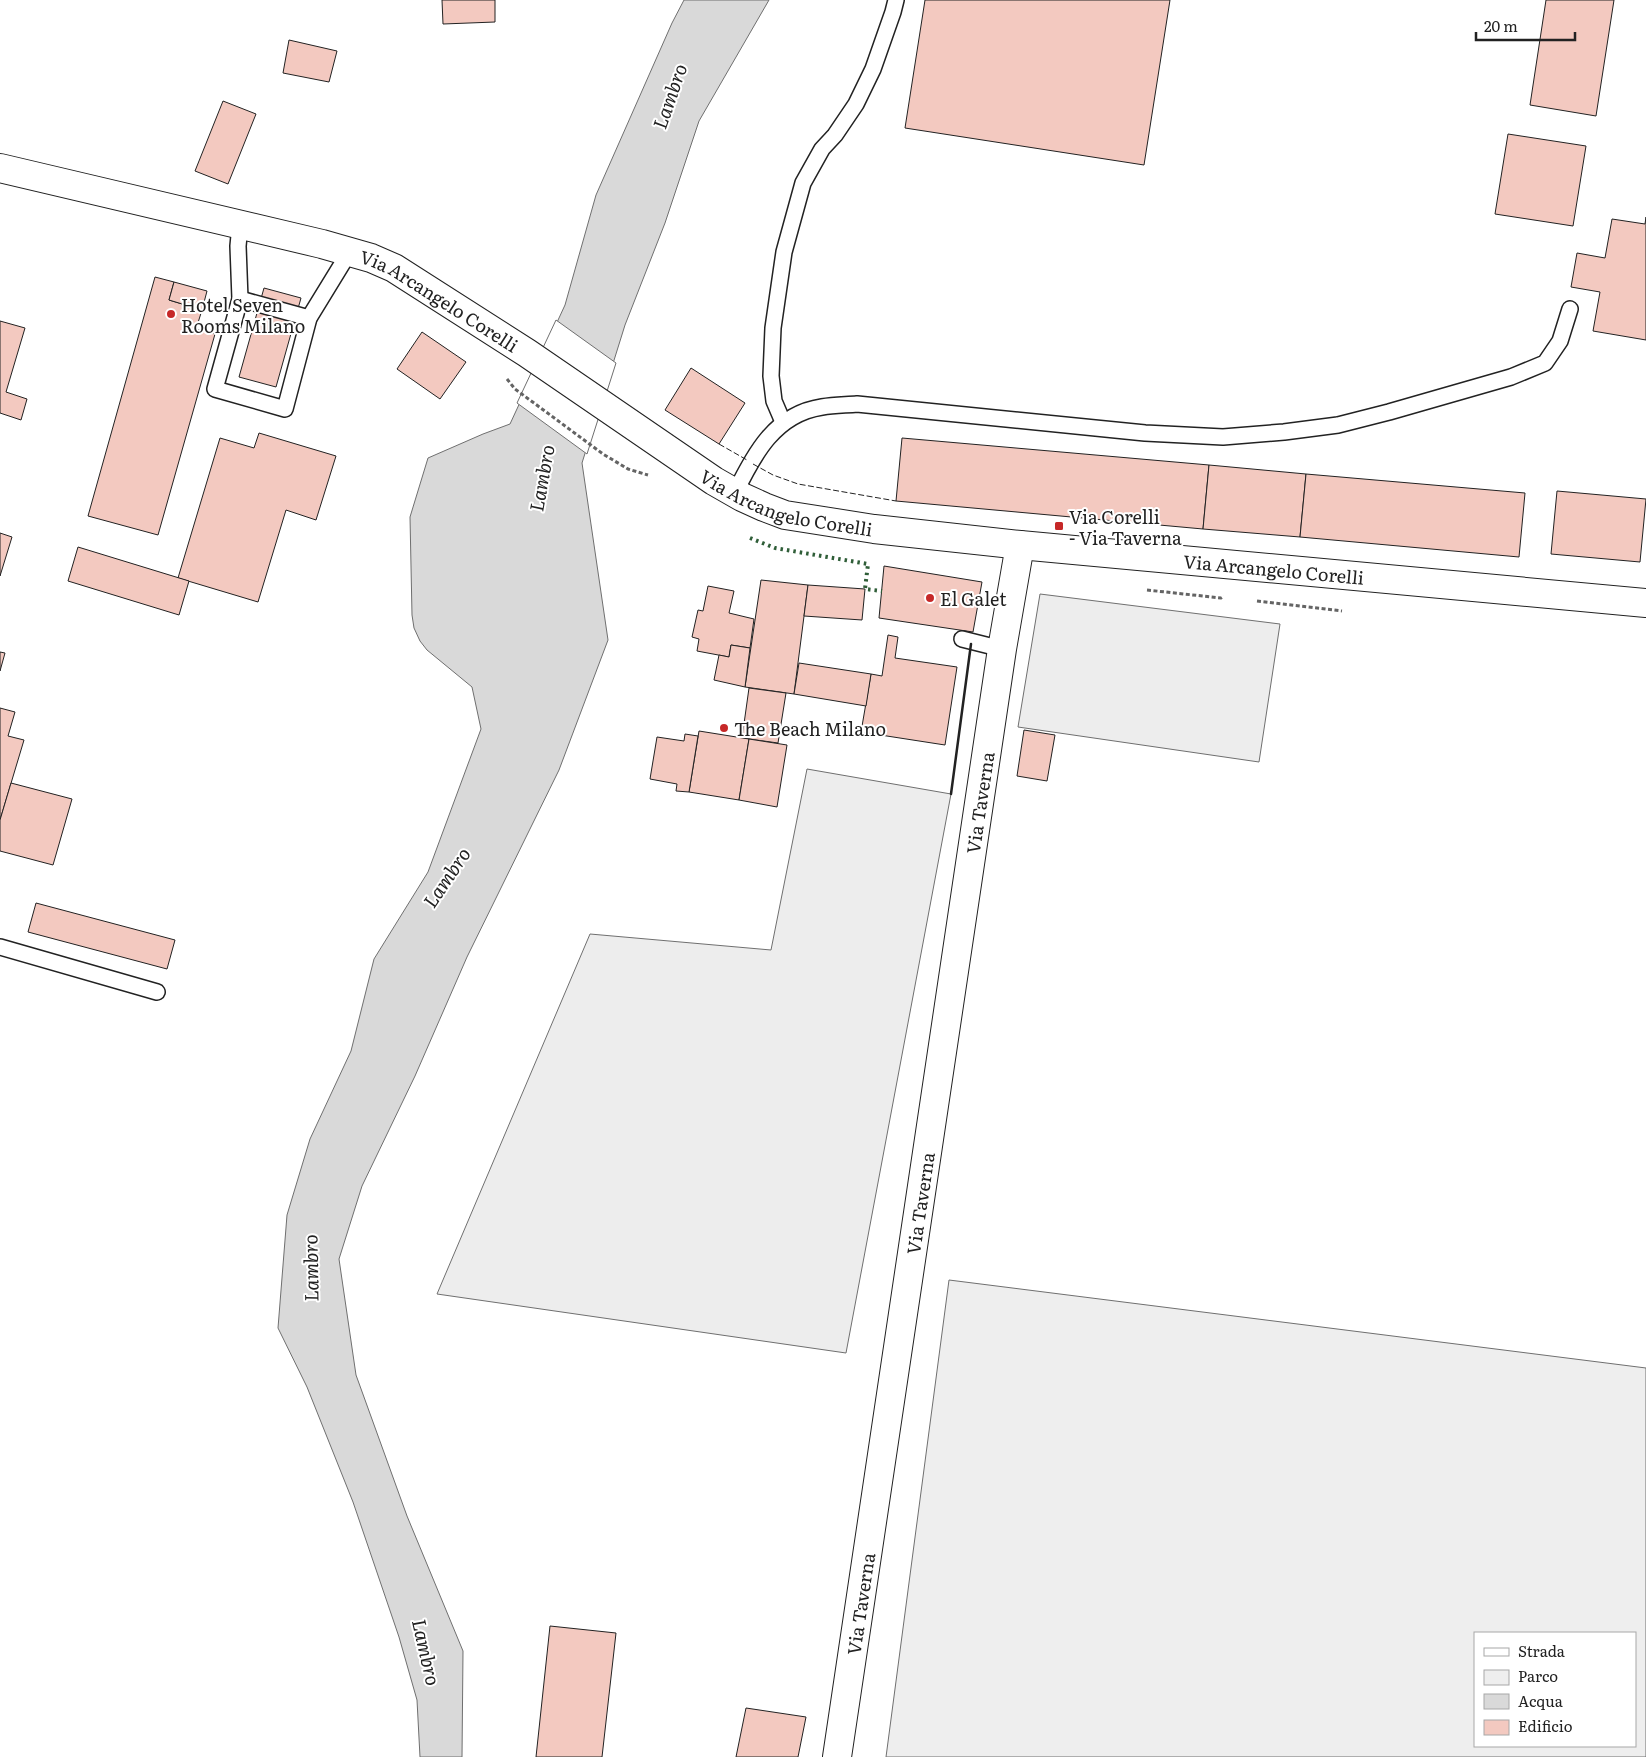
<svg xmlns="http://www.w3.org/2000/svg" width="1646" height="1757" font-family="Literata,serif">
	<rect width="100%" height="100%" fill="#fff"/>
	<!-- green -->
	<path fill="#eee" stroke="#6f6f6f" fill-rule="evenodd" d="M949,1280l697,88v389h-760zM1475,1633h160v113h-160z"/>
	<!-- parking -->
	<g fill="#ededed" stroke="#6f6f6f">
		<path d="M1040,594l240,30 -21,138 -241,-35z"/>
		<path d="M807,769l144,25 -105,559 -409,-59 153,-360 181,16z"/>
	</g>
	<!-- water -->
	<path fill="#d9d9d9" stroke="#6f6f6f" d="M684,0h85l-70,121 -34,102 -40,102 -43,138 26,177 -49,130 -92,187 -52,119 -53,110 -23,73 17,116 51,141 56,135 -1,106h-42l-3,-57 -18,-63 -46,-135 -46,-115 -29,-59 9,-113 23,-76 41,-88 23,-92 54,-87 53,-143 -9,-42 -45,-37 -7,-9 -6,-13 -2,-13 -2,-98 18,-59 55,-24 27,-10 55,-119 31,-110 76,-172z"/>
	<!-- pier -->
	<path fill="#fff" stroke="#6f6f6f" d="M556,320l60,43 -29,91 -70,-51z"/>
	<!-- building -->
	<g fill="#f3c9c0" stroke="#222">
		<path d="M442,0h53v22l-52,2z"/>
		<path d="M925,0h245l-26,165 -239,-37z"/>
		<path d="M1546,0h68l-18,116 -66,-11z"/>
		<path d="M289,40l48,11 -8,31 -46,-9z"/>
		<path d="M223,101l33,13 -28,70 -33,-13z"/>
		<path d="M1508,134l78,12 -13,80 -78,-12z"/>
		<path d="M1646,217v123l-53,-9 7,-39 -29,-5 6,-34 28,5 7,-39 33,5z"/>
		<path d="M155,277l19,5 -5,18 33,10 -6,19 19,5 -57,201 -70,-19z"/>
		<path d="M174,282l33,9 -5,19 -33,-10z"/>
		<path d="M264,288l37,10 -25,89 -37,-10z"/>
		<path d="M0,321l25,7 -19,64 21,7 -6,21 -21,-7z"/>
		<path d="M422,332l44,30 -26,37 -43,-30z"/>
		<path d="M691,368l54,35 -26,41 -54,-34z"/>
		<path d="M259,433l77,23 -20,64 -30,-10 -28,92 -80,-24 42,-140 34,10z"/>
		<path d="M902,438l307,27 -6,64 -307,-28z"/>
		<path d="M1209,465l97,9 -6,63 -97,-8z"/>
		<path d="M1306,474l219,19 -6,64 -219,-20z"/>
		<path d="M1557,491l89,8 -6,63 -89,-8z"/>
		<path d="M0,533l12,4 -12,39z"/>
		<path d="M78,547l111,34 -10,34 -111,-34z"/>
		<path d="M884,566l98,16 -9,50 -94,-14z"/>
		<path d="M761,580l47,5 -14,109 -49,-7z"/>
		<path d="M808,585l57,4 -3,31 -58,-4z"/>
		<path d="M708,586l26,5 -5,22 25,6 -4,29 -19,-3 -2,12 -32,-6 2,-12 -7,-2 6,-27 5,1z"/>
		<path d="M888,635l10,2 -3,21 62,9 -12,78 -84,-13 10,-58 11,2z"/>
		<path d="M731,645l19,3 -5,39 -31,-7 5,-25 10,2z"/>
		<path d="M0,652l5,1 -5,18z"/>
		<path d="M799,663l72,11 -5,32 -72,-12z"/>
		<path d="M749,688l37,5 -8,50 -36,-5z"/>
		<path d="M0,708l15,4 -7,24 16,4 -24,80z"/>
		<path d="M1024,730l31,5 -8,46 -30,-5z"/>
		<path d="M699,731l50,8 -10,61 -50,-8z"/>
		<path d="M685,734l13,2 -9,56 -13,-1 1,-7 -27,-5 7,-42 27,4z"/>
		<path d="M749,739l38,6 -10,62 -38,-7z"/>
		<path d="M11,783l61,16 -19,66 -53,-14v-31z"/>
		<path d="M36,903l139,37 -8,29 -139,-37z"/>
		<path d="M550,1626l66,7 -14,124h-66z"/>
		<path d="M746,1708l60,9 -8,40h-62z"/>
	</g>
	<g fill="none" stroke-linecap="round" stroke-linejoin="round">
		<!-- service casing -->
		<g stroke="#222" stroke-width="18">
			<g id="service">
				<path d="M240,225l-2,21 2,53 -25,90 70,20 24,-91 41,-67"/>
				<path d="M240,299l69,19"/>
				<path d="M783,422l-9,-21 -3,-25 2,-48 11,-76 19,-69 19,-34 13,-14 21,-31 17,-35 20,-57 3,-12"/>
				<path d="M735,493c19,-39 40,-79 87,-86 12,-2 24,-2 35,-3l288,29 78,4 61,-5 54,-7 51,-13 122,-35 34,-14 15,-22 10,-32"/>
				<path d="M962,639l40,10"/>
				<path d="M0,947l157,45"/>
			</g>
		</g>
		<!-- minor casing -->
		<g stroke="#222" stroke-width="30">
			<g id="minor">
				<path id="s1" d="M837,1757l165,-1108 18,-104"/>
			</g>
		</g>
		<!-- tertiary casing -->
		<g stroke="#222" stroke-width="30">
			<g id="tertiary">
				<path id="s2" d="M0,168l322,76 49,14 23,10 133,85 187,128 28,16 22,10 21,8 89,14 146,16 626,58"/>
			</g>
		</g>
		<!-- path -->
		<g stroke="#646464" stroke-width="3" stroke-dasharray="4 2.5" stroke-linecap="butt">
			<path d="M507,379l8,10 88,65 25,15 20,6"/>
			<path d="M1147,590l74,8 3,-2"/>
			<path d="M1257,601l85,10"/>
		</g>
		<!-- service -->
		<use href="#service" stroke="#fff" stroke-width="15"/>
		<!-- minor -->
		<use href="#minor" stroke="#fff" stroke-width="28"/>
		<!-- tertiary -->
		<use href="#tertiary" stroke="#fff" stroke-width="28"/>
		<!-- hedge -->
		<path stroke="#2f5e38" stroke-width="4" stroke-dasharray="2.5 4" stroke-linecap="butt" d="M750,538l25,10 93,16 -3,25 17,2"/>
		<!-- fence -->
		<g stroke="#222" stroke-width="1" stroke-dasharray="6 2.5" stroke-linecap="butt">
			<path d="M719,444l28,16"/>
			<path d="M753,464l20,11 25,9 98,17"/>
		</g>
		<!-- wall -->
		<path stroke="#222" stroke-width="2.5" d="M951,794l20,-150"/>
	</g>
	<!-- markers -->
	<g fill="#c62828" stroke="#fff" stroke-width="2">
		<circle cx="171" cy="314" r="5"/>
		<rect x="1054" y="521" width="10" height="10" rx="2.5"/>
		<circle cx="930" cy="598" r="5"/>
		<circle cx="724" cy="728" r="5"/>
	</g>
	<g text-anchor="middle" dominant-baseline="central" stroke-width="4" stroke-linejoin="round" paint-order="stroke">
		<!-- street labels -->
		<g font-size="18" fill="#222" stroke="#fff">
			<text stroke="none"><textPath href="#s2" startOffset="462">Via Arcangelo Corelli</textPath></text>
			<text stroke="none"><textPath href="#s2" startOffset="868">Via Arcangelo Corelli</textPath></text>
			<text stroke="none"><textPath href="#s2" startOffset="1362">Via Arcangelo Corelli</textPath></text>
			<text stroke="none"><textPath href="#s1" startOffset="965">Via Taverna</textPath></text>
			<text stroke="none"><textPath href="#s1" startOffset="560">Via Taverna</textPath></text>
			<text stroke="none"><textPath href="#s1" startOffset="155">Via Taverna</textPath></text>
		</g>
		<!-- poi labels -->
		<g font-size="18" fill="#222" stroke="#fff" text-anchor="start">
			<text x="181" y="304">Hotel Seven<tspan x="181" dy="21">Rooms Milano</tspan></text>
			<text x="1069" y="516">Via Corelli<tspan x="1069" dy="21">- Via Taverna</tspan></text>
			<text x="940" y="598">El Galet</text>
			<text x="734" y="728">The Beach Milano</text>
		</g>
		<!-- water labels -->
		<g font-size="19" font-style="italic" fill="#222" stroke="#fff">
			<text transform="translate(669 96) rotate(-71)">Lambro</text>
			<text transform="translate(541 478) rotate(-80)">Lambro</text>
			<text transform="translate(446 877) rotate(-56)">Lambro</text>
			<text transform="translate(310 1268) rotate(-91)">Lambro</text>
			<text transform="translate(427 1652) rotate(77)">Lambro</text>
		</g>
	</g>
	<!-- legend -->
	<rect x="1474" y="1632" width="162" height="115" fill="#ffffff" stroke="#a7a7a7"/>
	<rect x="1484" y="1648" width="25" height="8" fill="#ffffff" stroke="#a7a7a7"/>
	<text x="1518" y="1657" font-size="15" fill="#222222">Strada</text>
	<rect x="1484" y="1670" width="25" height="15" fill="#eeeeee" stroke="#a7a7a7"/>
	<text x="1518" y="1682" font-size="15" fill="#222222">Parco</text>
	<rect x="1484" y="1694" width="25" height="15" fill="#d9d9d9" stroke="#a7a7a7"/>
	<text x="1518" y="1707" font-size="15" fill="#222222">Acqua</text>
	<rect x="1484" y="1720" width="25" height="15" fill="#f3c9c0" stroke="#a7a7a7"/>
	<text x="1518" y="1732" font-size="15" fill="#222222">Edificio</text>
	<!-- scale -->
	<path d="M1476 32v8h99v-8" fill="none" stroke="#222222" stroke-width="2.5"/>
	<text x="1484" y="32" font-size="15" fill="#222222" stroke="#ffffff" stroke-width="4" paint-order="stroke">20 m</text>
</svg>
